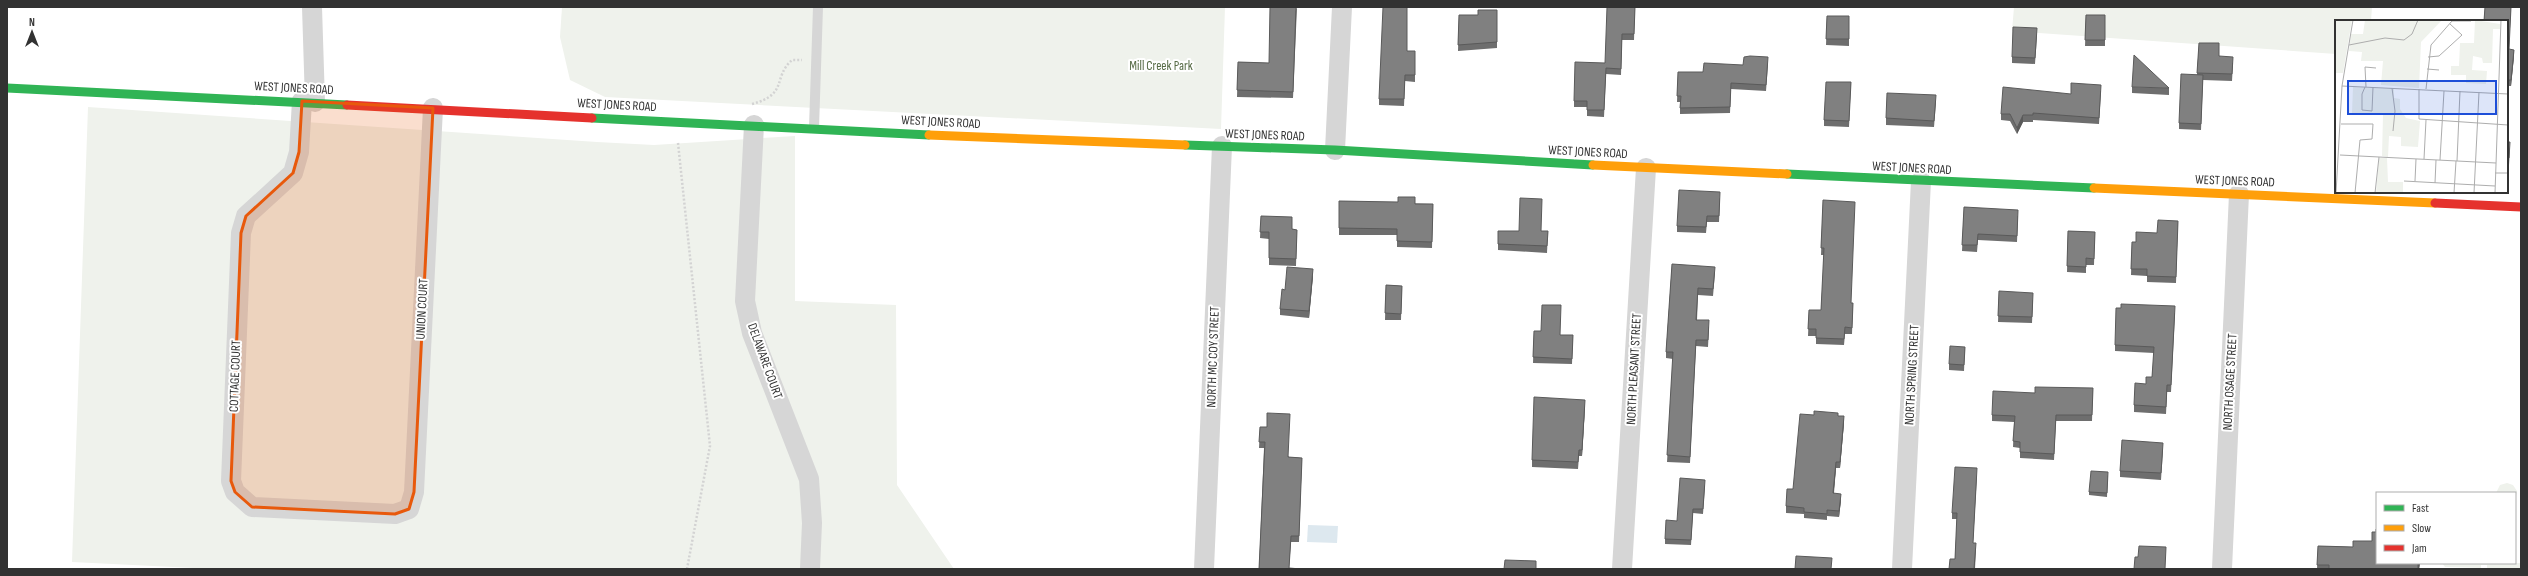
<svg xmlns="http://www.w3.org/2000/svg" width="2528" height="576" font-family="'Sofia Sans Condensed',sans-serif">
	<rect width="100%" height="100%" fill="#fff"/>
	<!-- green -->
	<g fill="#eff2ec">
		<path d="M562,7h663l-4,122 -616,-32 -35,-17 -10,-43z"/>
		<path d="M2014,7h358l-1,14h-35v33l-324,-23z"/>
		<path d="M88,107l509,35 57,3 141,-9v165l101,4 1,180 57,84h-740l-142,-7z"/>
		<path d="M2507,483l6,2 4,6 -2,10v-8h-19l4,-8z"/>
		<path d="M2442,563h79v5h-34v-3h-6v3l-36,-1z"/>
	</g>
	<!-- water -->
	<path fill="#dde8ef" d="M1308,525l30,1 -1,17 -30,-1z"/>
	<g fill="none" stroke-linecap="round" stroke-linejoin="round">
		<!-- path -->
		<g stroke="#d3d3d3" stroke-width="2.5" stroke-dasharray="2 2" stroke-linecap="butt">
			<path d="M752,104c37,-10 20,-26 40,-44h10"/>
			<path d="M678,143l32,303 -23,123"/>
		</g>
		<!-- lane -->
		<path stroke="#d6d6d6" stroke-width="10" d="M814,128l4,-121"/>
		<!-- street -->
		<g stroke="#d6d6d6" stroke-width="20">
			<path d="M312,7l3,95"/>
			<path d="M302,101l-3,51 -6,21 -47,43 -5,17 -10,248 4,11 17,15 143,7 14,-5 5,-17 19,-384"/>
			<path d="M754,125l-9,176 7,32 57,146 3,44 -2,46"/>
			<path d="M1335,150l7,-143"/>
			<path d="M1204,569l18,-423"/>
			<path d="M1622,569l24,-401"/>
			<path d="M1902,569l19,-388"/>
			<path d="M2222,569l17,-375"/>
		</g>
		<!-- fast -->
		<g stroke="#30b455" stroke-width="9">
			<path d="M7,88l340,17"/>
			<path d="M592,118l337,17"/>
			<path d="M1185,145l150,5 258,15"/>
			<path d="M1787,174l307,14"/>
		</g>
		<!-- slow -->
		<g stroke="#ff9f0a" stroke-width="9">
			<path d="M929,135l256,10"/>
			<path d="M1593,165l194,9"/>
			<path d="M2094,188l341,15"/>
		</g>
		<!-- jam -->
		<g stroke="#e5322d" stroke-width="9">
			<path d="M347,105l245,13"/>
			<path d="M2435,203l86,4"/>
		</g>
	</g>
	<!-- wall -->
	<g fill="#6e6e6e">
		<path d="M1297,7l-4,91 -56,-1 1,-35 31,1z"/>
		<path d="M1635,7l-1,33h-12l-1,35 -15,-1 -2,43 -17,-1v-9h-13v-6l31,-38z"/>
		<path d="M2485,7h26l-2,43h5v6l-3,30h-2l-2,9v-74h-23z"/>
		<path d="M1497,10v38l-39,3 1,-36h19z"/>
		<path d="M2086,15h19v31h-20z"/>
		<path d="M1827,16h22v30l-23,-1z"/>
		<path d="M2037,35l-2,29 -23,-1v-6z"/>
		<path d="M2199,43l20,13 14,7 -1,18 -29,-1 -2,50 -22,-1v-6l18,-49z"/>
		<path d="M1407,51h8v31l-10,-1 -1,25 -25,-1v-6z"/>
		<path d="M1768,64l-2,27 -35,-2 -1,24 -50,1v-12h-3l1,-30h25l40,-7z"/>
		<path d="M1851,82l-2,45 -25,-1v-6z"/>
		<path d="M2132,87l37,1v7l-37,-2z"/>
		<path d="M2101,91l-2,33 -66,-4v2h-10l-6,12 -7,-13 -9,-1v-6l70,-20z"/>
		<path d="M1936,102l-2,25 -48,-2v-7z"/>
		<path d="M2507,132v10l3,7 -1,16h-2z"/>
		<path d="M1720,198l-1,24h-12l-1,11 -29,-1v-6z"/>
		<path d="M1823,200l28,103h2l-1,31h-7l-1,11 -28,-1v-8h-8l1,-26h12l3,-55h-3z"/>
		<path d="M1339,201l94,3 -1,44 -35,-1v-12h-58z"/>
		<path d="M1964,207l54,9 -1,26 -39,-2 -1,12 -15,-1z"/>
		<path d="M1261,216l31,13 5,1 -1,36 -27,-1v-26l-9,-1z"/>
		<path d="M2178,221l-2,62 -29,-1v-6l-16,-1 1,-33h4l21,-9z"/>
		<path d="M1498,231h50l-1,22 -49,-3z"/>
		<path d="M2068,231l27,1 -1,33h-8v8l-19,-1z"/>
		<path d="M1672,264l43,9 -2,23 -15,-1 -1,25 12,7 -1,20 -12,-1 -6,117 -23,-1 6,-103 -7,-1v-6z"/>
		<path d="M1313,276l-4,42 -29,-3v-6l5,-19z"/>
		<path d="M1386,285l16,1 -1,34h-16z"/>
		<path d="M1999,291l34,9 -1,23 -34,-1z"/>
		<path d="M2175,313l-4,79h-4l-1,22 -32,-2v-7l12,-21 6,-7 2,-24 -39,-2v-6z"/>
		<path d="M1534,331l27,4h12l-1,29 -39,-1z"/>
		<path d="M1965,347l-1,24 -15,-1v-6z"/>
		<path d="M2093,388l-1,33h-36l-2,39 -34,-2v-10l-7,-1 1,-25 -22,-1v-6l43,-22z"/>
		<path d="M1585,407l-3,49h-3l-1,13 -46,-2v-7z"/>
		<path d="M1838,416l6,7 -4,45h-4l-2,25 7,7 -2,17 -12,-1v4l-23,-2v-4l-18,-1v-7z"/>
		<path d="M1260,427h7l22,30 13,1 -3,84h-8l-2,26 -30,1 5,-121h-5z"/>
		<path d="M2163,450l-2,30 -41,-3v-6z"/>
		<path d="M1977,475l-4,68 3,6 -1,20h-26l6,-10 2,-40h-5v-6z"/>
		<path d="M2108,475l-1,22 -18,-2v-3z"/>
		<path d="M1705,485l-2,29 -10,-1 -2,32 -26,-1v-5l12,-18z"/>
		<path d="M2318,546l35,1 24,16h43l-1,6h-102z"/>
	</g>
	<!-- shaded-wall -->
	<g fill="#5a5a5a">
		<path d="M2514,50v6l-3,30v-6z"/>
		<path d="M2509,80v6l-2,9v-7z"/>
		<path d="M2023,115v7l-6,12v-6z"/>
		<path d="M1313,269v7l-4,42v-7z"/>
		<path d="M1585,400v7l-3,49v-6z"/>
		<path d="M1844,416v7l-4,45v-6z"/>
		<path d="M1836,462v6l-3,31v-6z"/>
		<path d="M1841,494v6l-2,17v-6z"/>
		<path d="M2418,563h2l-1,6h-1z"/>
	</g>
	<!-- building -->
	<g fill="#808080" stroke="#5a5a5a">
		<path d="M1270,7h26l-3,85 -56,-2 1,-28 31,1z"/>
		<path d="M1383,7h24v44h8v24h-10l-1,24h-25z"/>
		<path d="M1607,7h28l-1,27h-12l-1,35 -15,-1 -2,42h-17v-9h-13l1,-39 30,1z"/>
		<path d="M2485,7h26l-2,42 5,1 -3,30h-2l-2,8v-67h-23z"/>
		<path d="M1478,10h19v32l-39,3 1,-30h19z"/>
		<path d="M2086,15h19v25h-20z"/>
		<path d="M1827,16h22v23h-23z"/>
		<path d="M2013,27l24,1 -2,30 -23,-1z"/>
		<path d="M2199,43h20v13l14,1 -1,17 -35,-1z"/>
		<path d="M2134,55l35,33 -37,-1z"/>
		<path d="M1750,56l18,1 -2,28 -35,-2 -1,24 -50,1 1,-12h-4l1,-24h25l1,-9 39,2 1,-8z"/>
		<path d="M2181,74l22,1 -2,49 -22,-1z"/>
		<path d="M1826,82h25l-2,39 -25,-1z"/>
		<path d="M2071,83l30,2 -2,33 -66,-5v2h-10l-6,13 -7,-14h-9l2,-27 68,7z"/>
		<path d="M1887,93l49,2 -2,26 -48,-3z"/>
		<path d="M2507,142h3l-1,16h-2z"/>
		<path d="M1679,190l41,2 -1,24h-12l-1,11 -29,-1z"/>
		<path d="M1398,197h17v7h18l-1,38 -35,-1v-12l-58,-1v-27l59,1z"/>
		<path d="M1520,198l22,1 -1,32h7l-1,15 -49,-2v-13h21z"/>
		<path d="M1823,200l32,2 -4,101h2l-1,25 -7,-1 -1,12 -28,-1v-9h-8l1,-19h12l3,-62h-3z"/>
		<path d="M1964,207l54,3 -1,26 -39,-2 -1,11h-15z"/>
		<path d="M1261,216l31,1v12l5,1 -1,29 -27,-1v-26h-9z"/>
		<path d="M2158,220l20,1 -2,56 -29,-1v-7h-16l1,-27h4v-10l21,1z"/>
		<path d="M2068,231l27,1 -1,27 -8,-1v9l-19,-1z"/>
		<path d="M1672,264l43,3 -2,22 -15,-1 -2,32h13l-1,20h-12l-6,117 -23,-2 6,-103h-7z"/>
		<path d="M1287,267l26,2 -4,42 -29,-2 2,-20 3,1z"/>
		<path d="M1386,285l16,1 -1,28 -16,-1z"/>
		<path d="M1999,291l34,2 -1,24 -34,-1z"/>
		<path d="M2121,304l54,2 -4,79h-4l-1,22 -32,-2 1,-22 11,1v-7h6l2,-30 -39,-2 1,-37h5z"/>
		<path d="M1542,305h19l-1,30h13l-1,24 -39,-2 1,-26h7z"/>
		<path d="M1950,346l15,1 -1,18 -15,-1z"/>
		<path d="M2035,387l58,1 -1,27h-36l-2,39 -34,-2v-10l-7,-1 2,-25 -23,-1 1,-24 42,2z"/>
		<path d="M1534,397l51,3 -3,50h-3l-1,12 -46,-2z"/>
		<path d="M1814,411l24,2v3h6l-4,46h-4l-3,31 8,1 -2,17 -12,-1v4l-23,-2v-4l-18,-2 1,-17h6l7,-75 14,1z"/>
		<path d="M1267,413l23,1 -2,43 14,1 -3,78h-8l-2,32 12,1h-42l6,-127h-6l1,-15h7z"/>
		<path d="M2122,440l41,3 -2,30 -41,-2z"/>
		<path d="M1955,467l22,1 -4,75h3l-2,26h-25l1,-10h5l2,-46h-5z"/>
		<path d="M2091,471l17,1 -1,21 -18,-1z"/>
		<path d="M1680,478l25,2 -2,29h-10l-2,31 -26,-1 1,-19 11,1z"/>
		<path d="M2376,529h1v34h41v6h-89v-4h-12l1,-19 35,1v-6h19v-9h4z"/>
		<path d="M2139,546l27,1 -1,22h-31l1,-12h3z"/>
		<path d="M1796,556l36,2 -1,11h-36z"/>
		<path d="M1505,560l31,1v8h-32z"/>
	</g>
	<!-- marked area -->
	<path fill="#e8590c" fill-opacity="0.2" stroke="#e8590c" stroke-width="3" stroke-linejoin="round" d="M302,101l131,7 -19,384 -5,17 -14,5 -143,-7 -17,-15 -4,-11 10,-248 5,-17 47,-43 6,-21z"/>
	<g text-anchor="middle" dominant-baseline="central" stroke-width="4" stroke-linejoin="round" paint-order="stroke">
		<!-- park labels -->
		<g font-size="13" fill="#556a44" stroke="#fff">
			<text x="1161" y="66">Mill Creek Park</text>
		</g>
		<!-- street labels -->
		<g font-size="13" fill="#323232" stroke="#fff">
			<text transform="translate(294 88) rotate(3)">WEST JONES ROAD</text>
			<text transform="translate(617 105) rotate(3)">WEST JONES ROAD</text>
			<text transform="translate(941 122) rotate(3)">WEST JONES ROAD</text>
			<text transform="translate(1265 135) rotate(2)">WEST JONES ROAD</text>
			<text transform="translate(1588 152) rotate(3)">WEST JONES ROAD</text>
			<text transform="translate(1912 168) rotate(3)">WEST JONES ROAD</text>
			<text transform="translate(2235 181) rotate(2)">WEST JONES ROAD</text>
			<text transform="translate(422 309) rotate(-87)">UNION COURT</text>
			<text transform="translate(1213 357) rotate(-88)">NORTH MC COY STREET</text>
			<text transform="translate(765 361) rotate(70)">DELAWARE COURT</text>
			<text transform="translate(1634 369) rotate(-87)">NORTH PLEASANT STREET</text>
			<text transform="translate(1912 375) rotate(-87)">NORTH SPRING STREET</text>
			<text transform="translate(235 376) rotate(-88)">COTTAGE COURT</text>
			<text transform="translate(2230 382) rotate(-87)">NORTH OSAGE STREET</text>
		</g>
	</g>
	<!-- overview -->
	<g transform="translate(2335 20)">
		<rect width="173" height="173" fill="#fff"/>
		<path d="M0,0h17l-9,53h-8zM30,0h77l-21,22 -2,46 -38,-3 2,-24h-22l1,-9 -13,-1 2,-17h12zM140,0l25,4v5h-7l-1,34h-9l-1,-5 -9,-2 -1,14 15,1 -1,13 -20,-1v-8h-15v-9h8l1,-23h14zM18,67l41,2v9l6,1v10l6,9 14,3 -2,26 -17,-1v-9l-12,-1 -1,21 -6,-1 1,-41 -31,-1zM44,138h8l1,24h15v11h-27z" fill="#eff2ec"/>
		<path fill="none" stroke="#adadad" stroke-width="1" d="M14,25l36,-7 19,2 8,-6 6,-14M93,37l11,-1 23,-21 -12,-11M92,49l12,1M7,66l166,8M30,67l-3,7v16l10,1 1,-24M31,67l-1,-20 11,1M57,68l3,23 -2,20M84,69v30l89,6M91,69l5,-44 21,-24h19M6,104h32l-1,15 -12,1 -5,53M5,135l156,8M89,139l2,-39M105,140l4,-69M122,141l3,-70M160,153h13M69,161l91,5M80,161l1,-22M100,163l1,-23M1,173l6,-107 11,-66M40,173l4,-36M119,173l2,-32M139,173l5,-101M160,173l6,-173"/>
		<path fill="#1d4ed8" fill-opacity="0.15" stroke="#1d4ed8" stroke-width="2" d="M13,61h148v33h-148z"/>
		<rect width="173" height="173" fill="none" stroke="#323232" stroke-width="2"/>
	</g>
	<!-- border -->
	<rect width="2528" height="576" fill="none" stroke="#323232" stroke-width="16"/>
	<!-- legend -->
	<rect x="2376" y="492" width="140" height="72" fill="#ffffff" stroke="#adadad"/>
	<rect x="2384" y="505" width="20" height="6" fill="#30b455" stroke="#adadad"/>
	<text x="2412" y="512" font-size="12" fill="#323232">Fast</text>
	<rect x="2384" y="525" width="20" height="6" fill="#ff9f0a" stroke="#adadad"/>
	<text x="2412" y="532" font-size="12" fill="#323232">Slow</text>
	<rect x="2384" y="545" width="20" height="6" fill="#e5322d" stroke="#adadad"/>
	<text x="2412" y="552" font-size="12" fill="#323232">Jam</text>
	<!-- north arrow -->
	<g transform="translate(32 32)" stroke="#ffffff" stroke-width="3" paint-order="stroke">
	<path d="M0-3L7 15L0 10L-7 15Z" fill="#323232"/>
	<text y="-6" font-size="11" font-weight="bold" text-anchor="middle" fill="#323232">N</text>
	</g>
</svg>
